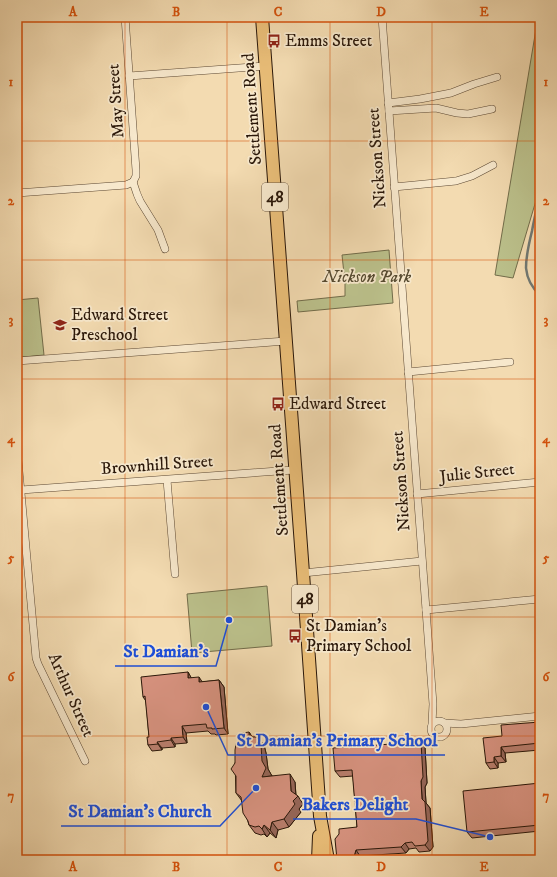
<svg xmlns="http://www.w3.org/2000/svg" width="557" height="877" font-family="'IM FELL DW Pica',serif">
	<rect width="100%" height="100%" fill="#f3dbb1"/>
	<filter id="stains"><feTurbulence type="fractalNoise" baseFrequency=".005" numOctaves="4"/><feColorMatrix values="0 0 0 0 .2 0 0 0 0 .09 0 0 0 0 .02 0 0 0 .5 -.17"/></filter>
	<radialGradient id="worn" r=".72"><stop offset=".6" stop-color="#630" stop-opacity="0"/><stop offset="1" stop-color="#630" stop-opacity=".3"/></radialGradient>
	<!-- green -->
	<g fill="#bbc08b" stroke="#726c4a">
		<path d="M538,17h2v170l-27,91 -18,-3z"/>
		<path d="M389,250l4,53 -95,9 -1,-11 48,-5v-13l-3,-28z"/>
		<path d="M38,298l6,57 -21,2 -6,-3v-54z"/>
		<path d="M267,586l5,60 -80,7 -5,-59z"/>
	</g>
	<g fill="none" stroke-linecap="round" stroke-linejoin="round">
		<!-- stream -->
		<path stroke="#717872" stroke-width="2.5" d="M540,195c-3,12 -6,24 -8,36 -3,12 -6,25 -6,37 1,10 6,20 14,27"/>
		<!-- street casing -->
		<g stroke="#5c4833" stroke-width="8">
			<g id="street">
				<path d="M125,17l11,153v6l-3,6"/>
				<path d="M382,17l51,687 -1,19"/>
				<path d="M129,76l137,-10"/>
				<path d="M388,103l32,-4 31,-6 23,-9 23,-7"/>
				<path d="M389,111l47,-3 21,5 11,1 24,-5"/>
				<path d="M133,182l4,12 3,7 18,29 7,19"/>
				<path d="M394,187l62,-6 16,-5 21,-11"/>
				<path d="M17,193l109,-8 7,-3"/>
				<path d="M17,361l269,-20"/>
				<path d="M408,372l102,-10"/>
				<path d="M17,449l19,209 2,6 47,97"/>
				<path d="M167,480l8,94"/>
				<path d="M21,490l257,-19 17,-1"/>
				<path d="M417,494l123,-12"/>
				<path d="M303,573l119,-12"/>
				<path d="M426,610l114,-11"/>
				<circle cx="439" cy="729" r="8"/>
				<path d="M445,723l16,1 79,-8"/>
			</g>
		</g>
		<!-- primary casing -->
		<g stroke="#2a1709" stroke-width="14">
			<g id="primary">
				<path d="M262,17l41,556 17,243 8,44"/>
				<path d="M318,860l1,-24"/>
			</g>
		</g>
		<!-- street -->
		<use href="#street" stroke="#f7e8cc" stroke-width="7"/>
		<!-- primary -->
		<use href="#primary" stroke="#eabe78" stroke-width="12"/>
	</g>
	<!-- wall -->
	<g fill="#b97e6d" stroke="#2a1709">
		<path d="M188,672l3,6 11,4 17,-2 5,7 4,47 -12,1 -1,-1h-4l-3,-3 -22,2 1,10 -12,1v3l-13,1v2l-10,1 -4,-6 1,-8 -3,-36 -3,-4z"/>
		<path d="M540,722v28l-35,3 1,9 -8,1v5l-8,1 -4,-6 16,-27z"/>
		<path d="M249,732l3,5h6l6,8 2,8 2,16 4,7 23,6 1,13 7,9 -4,5 2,3 -12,15 -11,3 -2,8 -6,-5 -3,4 -3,-3 -3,1 -6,-2 -6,-8 -7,-24 -6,-8 -1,-30z"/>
		<path d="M425,748l2,35 -2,4 1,16 4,5 3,39 -3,4 -11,1 -3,-4 -7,1 -3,4 -46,3 -1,4h-22l20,-33 -4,-51 -13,1 -5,-6z"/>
		<path d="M540,783v48l-68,7 -5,-6z"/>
	</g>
	<!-- shaded-wall -->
	<g fill="#966659" stroke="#2a1709">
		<path d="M188,672l4,7 -4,-1z"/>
		<path d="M199,677l4,6 -4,-1z"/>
		<path d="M219,680l5,7 4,47 -4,-6z"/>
		<path d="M182,726l4,7 1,10 -4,-6z"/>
		<path d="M249,732l6,9 -6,-4z"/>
		<path d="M258,737l6,8 2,8 2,16 4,7 -10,1z"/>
		<path d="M171,738l4,6v3l-4,-7z"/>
		<path d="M157,742l5,6v2l-4,-6z"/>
		<path d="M421,742l4,6 2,35 -2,4 1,16 4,5 3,39 -3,4 -5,-6 -4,-64z"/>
		<path d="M501,747l4,6 1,9 -5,-6z"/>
		<path d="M494,757l4,6v5l-4,-6z"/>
		<path d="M290,774l5,8 1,16 2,-2 5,8 -4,5 2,3 -12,15 -5,-8 9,-18 -2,-10z"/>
		<path d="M272,822l6,8 -2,8 -6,-8z"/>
		<path d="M264,825l6,8 -3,4 -5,-8z"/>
		<path d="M405,843l4,6 -3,4 -5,-6z"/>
		<path d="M356,850l4,6 -1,4h-6z"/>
	</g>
	<!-- building -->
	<g fill="#d7927f" stroke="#2a1709">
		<path d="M188,672v6l11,-1v5l20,-2 5,48 -12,1v-1h-5l-1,-4 -24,2 1,11 -12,1v2l-14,2 1,2 -10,1 -1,-8h2l-4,-41 -2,1 -2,-20z"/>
		<path d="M540,722v21l-39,4v9l-7,1v5l-8,1 -3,-25 19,-2 -1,-11z"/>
		<path d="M249,732v5h9l3,8 1,16 4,7 -4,9 28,-3 1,17 7,5 -5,5 2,3 -11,15 -12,3 -2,8 -6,-5 -2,4 -3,-3 -4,1 -6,-2 -1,-4 -5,-8 -2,-16 -5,-4v-17l-5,-7 4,-6v-13l1,-6 2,-4 -1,-6z"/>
		<path d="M421,742l2,35 -2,4 1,18 3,3 3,39 -3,4 -10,1 -3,-4 -7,1 -4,4 -45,3 -3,10h-16l-2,-21 4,-5v-5l18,-2 -5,-57 -17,1 -2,-23z"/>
		<path d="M540,783v42l-73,7 -4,-41z"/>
	</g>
	<!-- grid -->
	<path fill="none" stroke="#d5520c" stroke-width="1" stroke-opacity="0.55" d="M125,17v843M227,17v843M330,17v843M432,17v843M17,141h523M17,260h523M17,379h523M17,498h523M17,617h523M17,736h523"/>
	<!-- icons -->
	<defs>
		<g id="bus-bare" transform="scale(1.08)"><path d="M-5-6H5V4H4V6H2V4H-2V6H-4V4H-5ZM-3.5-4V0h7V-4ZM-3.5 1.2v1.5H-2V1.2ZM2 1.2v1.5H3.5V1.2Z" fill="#8f2418" stroke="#f7e8cc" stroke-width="2.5" paint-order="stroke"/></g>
		<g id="school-bare" transform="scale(1.08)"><path d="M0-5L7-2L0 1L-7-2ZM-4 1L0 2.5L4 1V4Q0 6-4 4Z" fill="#8f2418" stroke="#f7e8cc" stroke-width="2.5" paint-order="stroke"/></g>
	</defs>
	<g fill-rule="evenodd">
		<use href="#bus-bare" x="274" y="41"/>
		<use href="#school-bare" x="60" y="325"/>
		<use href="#bus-bare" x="278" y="404"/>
		<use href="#bus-bare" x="295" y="636"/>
	</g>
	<g text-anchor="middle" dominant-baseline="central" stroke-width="3.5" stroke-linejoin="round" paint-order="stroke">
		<!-- shield labels -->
		<g fill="#f7e8cc" stroke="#685644" stroke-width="1">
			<rect x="262" y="183" width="26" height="28" rx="3"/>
			<rect x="292" y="585" width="26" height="28" rx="3"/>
		</g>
		<g font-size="16" font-weight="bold" fill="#2a1709">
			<text x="275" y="197">48</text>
			<text x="305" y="599">48</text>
		</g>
		<!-- poi labels -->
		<g font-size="17" fill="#2a1709" stroke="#f7e8cc" text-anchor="start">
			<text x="285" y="41">Emms Street</text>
			<text x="71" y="315">Edward Street<tspan x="71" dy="20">Preschool</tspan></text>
			<text x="289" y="404">Edward Street</text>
			<text x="306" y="626">St Damian’s<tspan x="306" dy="20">Primary School</tspan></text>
		</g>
		<!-- street labels -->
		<g font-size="17" fill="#2a1709" stroke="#f7e8cc">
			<text transform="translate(116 101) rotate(-94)">May Street</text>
			<text transform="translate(252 109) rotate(-94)">Settlement Road</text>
			<text transform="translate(377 158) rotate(-94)">Nickson Street</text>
			<text transform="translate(157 465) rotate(-4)">Brownhill Street</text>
			<text transform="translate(477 473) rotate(-6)">Julie Street</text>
			<text transform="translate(279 480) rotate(-94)">Settlement Road</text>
			<text transform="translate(401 481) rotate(-94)">Nickson Street</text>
			<text transform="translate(71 695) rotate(66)">Arthur Street</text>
		</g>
		<!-- park labels -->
		<g font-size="17" font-style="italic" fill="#564a30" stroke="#f7e8cc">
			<text x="367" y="277">Nickson Park</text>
		</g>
	</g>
	<!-- callouts -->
	<path fill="none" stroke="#1d4ed8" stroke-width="1.5" d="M229 620L216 666H115M206 707L228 755H445M490 837L416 819H293M256 788L220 826H61"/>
	<g fill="#1d4ed8" stroke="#f7e8cc" stroke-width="1.5">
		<circle cx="229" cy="620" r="4"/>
		<circle cx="206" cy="707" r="4"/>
		<circle cx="490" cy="837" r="4"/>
		<circle cx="256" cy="788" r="4"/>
	</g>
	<g font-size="18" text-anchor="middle" font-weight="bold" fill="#1d4ed8" stroke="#f7e8cc" stroke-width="3.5" stroke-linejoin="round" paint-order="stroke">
		<text x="166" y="657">St Damian's</text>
		<text x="337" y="746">St Damian's Primary School</text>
		<text x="355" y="810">Bakers Delight</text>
		<text x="140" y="817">St Damian's Church</text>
	</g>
	<!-- margin -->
	<rect width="557" height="877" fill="none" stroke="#f3dbb1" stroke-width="44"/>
	<rect x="22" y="22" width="513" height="833" fill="none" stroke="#d5520c" stroke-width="1.5"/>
	<g font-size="13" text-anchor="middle" font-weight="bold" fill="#d5520c">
		<text x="73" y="16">A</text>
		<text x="176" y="16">B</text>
		<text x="278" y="16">C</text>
		<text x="381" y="16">D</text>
		<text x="484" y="16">E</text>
		<text x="11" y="86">1</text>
		<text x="546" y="86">1</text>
		<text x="11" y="205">2</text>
		<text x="546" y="205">2</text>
		<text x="11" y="324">3</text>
		<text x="546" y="324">3</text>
		<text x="11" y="443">4</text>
		<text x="546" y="443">4</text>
		<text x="11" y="562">5</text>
		<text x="546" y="562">5</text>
		<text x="11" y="681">6</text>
		<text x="546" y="681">6</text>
		<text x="11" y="800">7</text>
		<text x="546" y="800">7</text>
		<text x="73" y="871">A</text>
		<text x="176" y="871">B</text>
		<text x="278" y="871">C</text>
		<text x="381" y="871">D</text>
		<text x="484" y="871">E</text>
	</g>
	<rect width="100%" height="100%" filter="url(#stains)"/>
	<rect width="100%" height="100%" fill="url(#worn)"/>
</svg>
